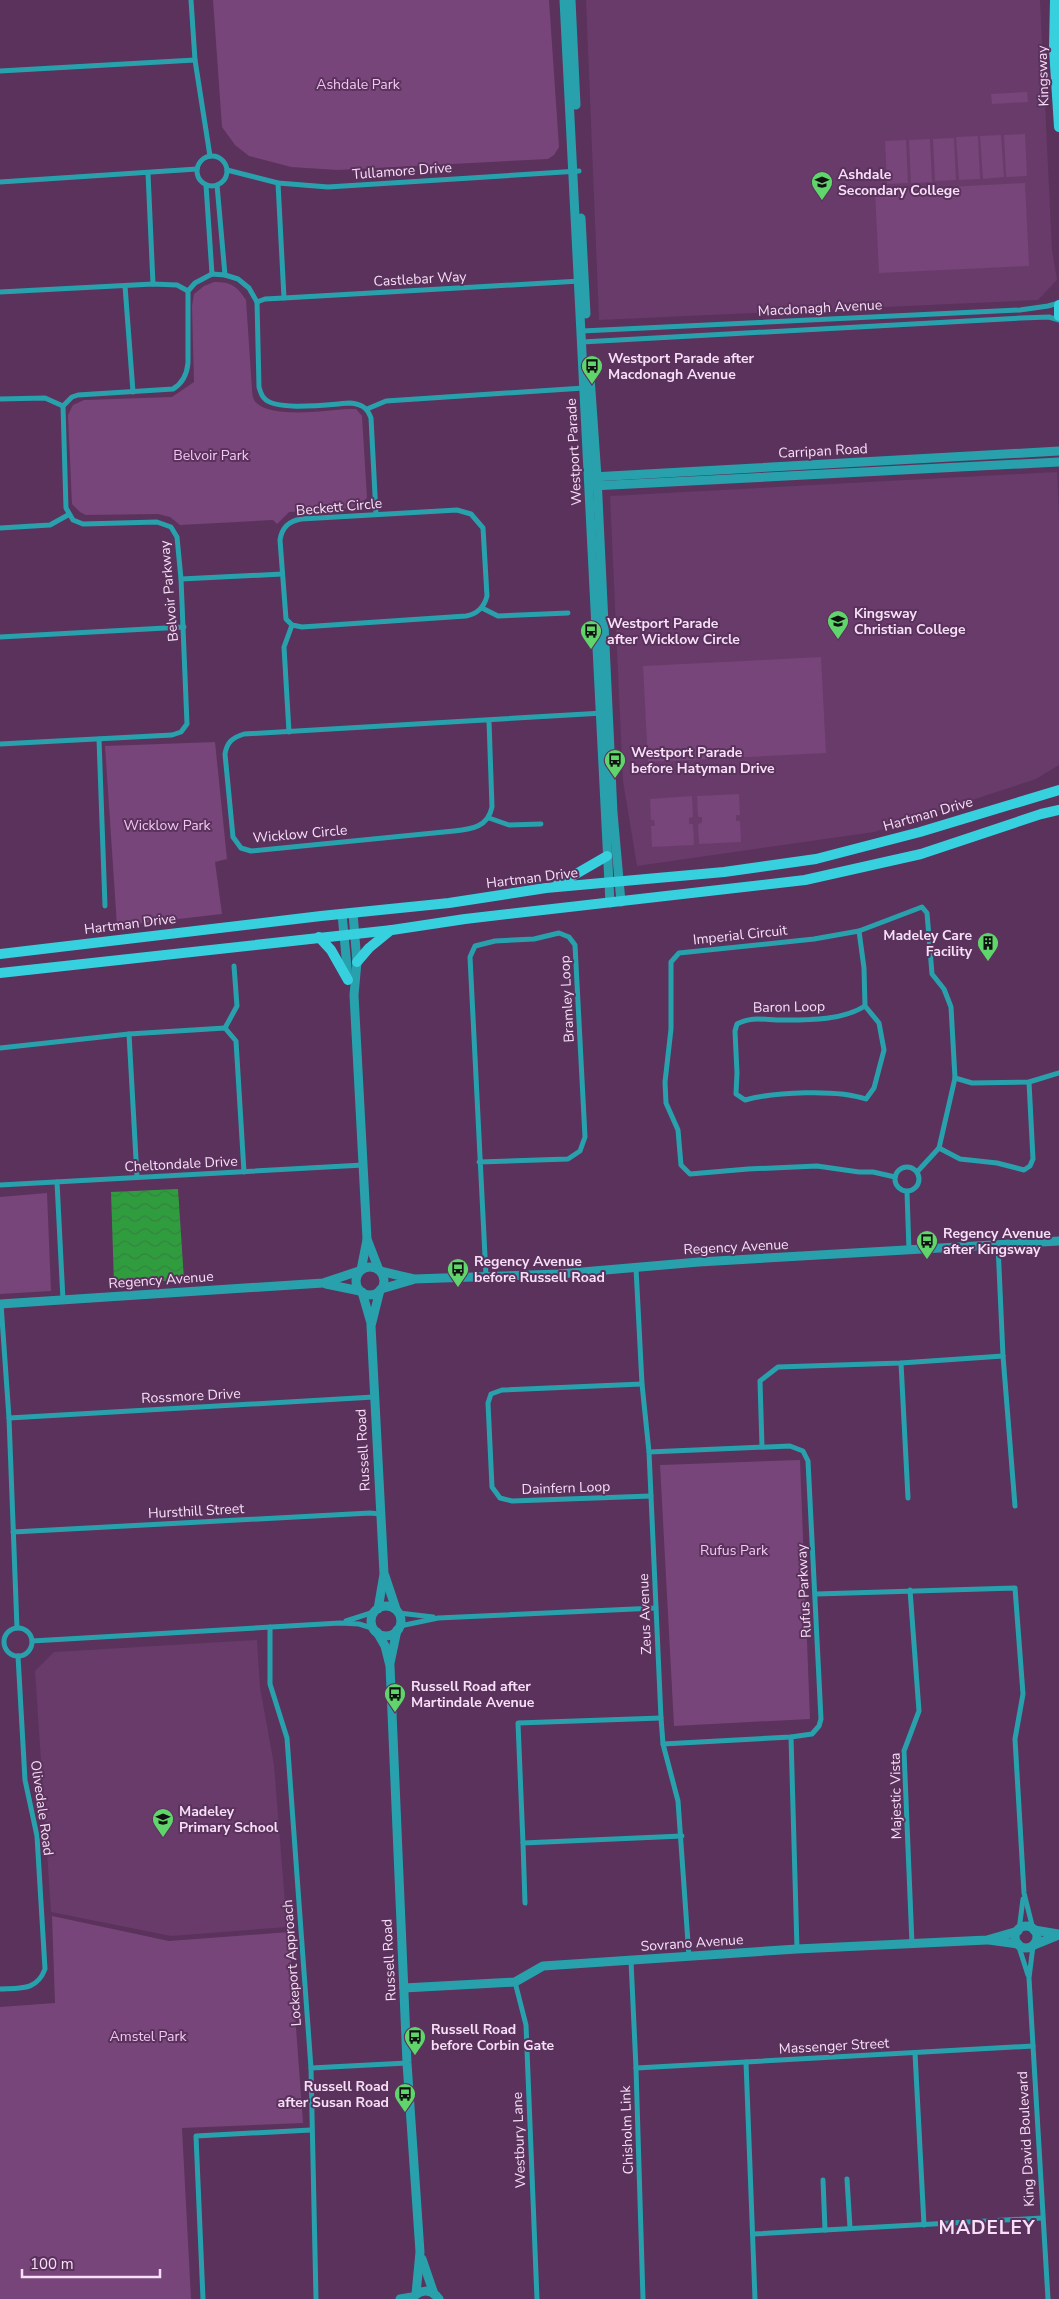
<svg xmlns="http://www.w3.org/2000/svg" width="1059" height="2299" font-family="'Nunito Sans',sans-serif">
	<defs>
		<pattern id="water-waves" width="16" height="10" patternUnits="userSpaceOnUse" patternTransform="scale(1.25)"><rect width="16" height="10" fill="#2f9d3e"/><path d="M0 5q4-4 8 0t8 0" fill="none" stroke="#378242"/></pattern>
	</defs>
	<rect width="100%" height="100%" fill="#5a325c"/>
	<!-- built -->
	<g fill="#683b6a">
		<path d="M586,0h454l12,250 5,30 -19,20 -439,20z"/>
		<path d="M1057,472l2,43v250l-23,14 -162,53 -237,34 -14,-85 -13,-285z"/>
		<path d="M257,1640l3,47 14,78 13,162 -116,9 -120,-24 -16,-241 19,-19z"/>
	</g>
	<!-- park -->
	<g fill="#774579">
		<path d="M213,0h336l10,147 -5,8 -6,4 -211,11 -46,-3 -42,-11 -14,-11 -13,-18z"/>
		<path d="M1027,92l1,10 -36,2 -1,-10z"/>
		<path d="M1025,134l2,42 -21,1 -2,-42z"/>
		<path d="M1001,135l3,42 -21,2 -3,-43z"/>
		<path d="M978,136l2,43 -21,1 -3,-43z"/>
		<path d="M954,138l2,42 -21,1 -2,-42z"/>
		<path d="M930,139l2,43 -21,1 -2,-43z"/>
		<path d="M906,140l2,43 -21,1 -2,-43z"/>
		<path d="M1025,183l4,83 -150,7 -4,-82z"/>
		<path d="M214,282c17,0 23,4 32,18l6,89c0,3 1,9 2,11 13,20 73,10 94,9h8l6,7 5,82 -13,10 -65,4 -12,12 -4,-4 -93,5 -10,-8 -12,-3 -72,1 -6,-3 -8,-8 -4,-89 5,-10 11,-5 88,-3 22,-15 -2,-76 2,-12 10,-8z"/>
		<path d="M821,657l5,96 -178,9 -5,-96z"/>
		<path d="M215,742l12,117 -12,3 7,52 -105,12 -12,-180z"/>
		<path d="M739,794l1,21h-4v6h4l1,21 -42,2 -1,-20 4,-1v-6h-4l-1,-21z"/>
		<path d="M692,796l1,21 -4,1v6h4l1,21 -42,2 -1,-21h4l-1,-6h-3l-1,-21z"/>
		<path d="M47,1193l4,98 -51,3v-97z"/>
		<path d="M800,1460l10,259 -136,7 -14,-261z"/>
		<path d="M52,1916l117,25 120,-9 14,191 -121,5 9,171h-191v-292l55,-4z"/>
	</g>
	<!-- water -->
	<path fill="url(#water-waves)" d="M178,1189l6,91 -70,3 -3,-91z"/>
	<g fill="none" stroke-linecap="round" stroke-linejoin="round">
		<!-- minor -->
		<g stroke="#28a1ad" stroke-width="5">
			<path d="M191,0l4,60 15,96"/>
			<path d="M0,71l195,-11"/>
			<circle cx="212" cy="171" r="15"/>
			<path d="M227,170l51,13 50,4 251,-16"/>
			<path d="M148,173l5,111"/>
			<path d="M0,182l197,-13"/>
			<path d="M278,183l6,115"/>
			<path d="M206,185l6,89"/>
			<path d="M217,185l8,90"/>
			<path d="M125,286l8,106"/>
			<path d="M0,292l153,-8 24,1 11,6"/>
			<path d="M257,302l8,-3 19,-1 296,-17"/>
			<path d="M582,331l438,-21 28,-4 11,-3"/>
			<path d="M582,342l439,-24 28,-1 10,3"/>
			<path d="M0,399l45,-1 18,8"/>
			<path d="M367,409l19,-8 198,-13"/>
			<path d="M457,510l14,4 12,14 4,68c-3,12 -10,18 -21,20l-164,11 -10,-2 -6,-6 -6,-79c2,-13 9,-19 21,-21z"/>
			<path d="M0,528l50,-3 18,-10"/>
			<path d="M181,579l101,-5"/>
			<path d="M482,608l16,8 70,-3"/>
			<path d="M0,637l184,-10"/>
			<path d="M489,721l3,86c-4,20 -20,22 -38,24l-203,20 -10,-3 -8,-11 -8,-83c2,-12 7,-16 19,-20l359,-21"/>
			<path d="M289,732l-5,-85 8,-22"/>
			<path d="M99,739l6,167"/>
			<path d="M0,744l172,-9 9,-3 6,-8 -6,-145 -4,-42 -6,-10 -14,-5 -74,2 -10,-4 -7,-12 -3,-102 9,-9 6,-2 95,-6c10,-6 14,-15 15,-26v-72l7,-8 17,-9 13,1 13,4 11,9 8,14 2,85c1,3 2,8 5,11 11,14 68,6 86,5 11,1 17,4 21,15l5,96"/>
			<path d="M489,818l20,7 32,-1"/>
			<path d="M859,931l5,37 1,38 14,17 5,27 -10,38 -8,11c-29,-10 -92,-7 -121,1l-9,-6 1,-21 -2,-42 2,-7c16,-9 31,-3 49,-4 25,0 57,0 79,-14"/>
			<path d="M225,1028l12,-22 -3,-40"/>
			<path d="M0,1048l129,-14"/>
			<path d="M955,1078l17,5 57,-1 30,-9"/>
			<path d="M939,1148l21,11 37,4 27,7 6,-4 3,-7 -4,-77"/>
			<path d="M479,1162l89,-3 12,-8 5,-14 -10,-192 -6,-8 -10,-4 -25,6 -39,2 -20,5 -5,11 16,319"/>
			<circle cx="907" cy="1179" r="12"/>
			<path d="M137,1177l-8,-143 96,-6 11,13 8,131"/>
			<path d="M895,1177l-22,-5h-14l-42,-6 -69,3 -58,5 -9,-9 -3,-35 -12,-27 -1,-21 6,-53v-67l8,-9 135,-14 45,-8 63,-24 5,6 5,61 12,15 7,18 4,71 -16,70 -22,24"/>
			<path d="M57,1182l6,118"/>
			<path d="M0,1185l363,-20"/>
			<path d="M907,1192l2,59"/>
			<path d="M998,1245l5,111 12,150"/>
			<path d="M636,1268l6,116 7,68 12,266 2,26 15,57 11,156"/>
			<path d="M1,1304l8,114 8,210"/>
			<path d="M901,1363l7,135"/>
			<path d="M642,1384l-140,6 -11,4 -3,9 4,84 8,11 12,3 139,-5"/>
			<path d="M9,1418l365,-21"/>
			<path d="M762,1447l-2,-66 18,-14 123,-4 102,-7"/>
			<path d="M649,1452l141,-6 13,5 5,10 13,258 -2,7 -7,8 -21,3 -128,7"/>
			<path d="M13,1532l357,-19 11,1"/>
			<path d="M910,1590l9,121 -15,40 8,193"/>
			<path d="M816,1594l199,-6 8,106 -8,45 9,154 9,36"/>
			<path d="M399,1613l34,4"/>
			<path d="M346,1621l28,-9"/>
			<path d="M400,1626l38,-8 218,-10"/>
			<path d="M270,1627v57l17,54 24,330 5,231"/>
			<circle cx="18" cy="1642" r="14"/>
			<path d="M32,1641l308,-18 19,1 16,5"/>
			<path d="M661,1718l-143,5 5,120 159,-7"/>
			<path d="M791,1737l6,212"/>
			<path d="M523,1843l2,60"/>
			<path d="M1019,1930l4,-31"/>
			<path d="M1018,1944l10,31"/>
			<path d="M1033,1946l-4,32 19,321"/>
			<path d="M631,1961l5,107 7,231"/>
			<path d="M515,1982l11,43 11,274"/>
			<path d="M0,1989c20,-1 37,2 45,-20l-8,-133 -12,-56 -7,-124"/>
			<path d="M915,2053l9,172"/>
			<path d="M746,2062l9,237"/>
			<path d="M311,2068l96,-5"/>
			<path d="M636,2068l397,-22"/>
			<path d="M847,2179l3,49"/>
			<path d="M823,2180l2,50"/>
			<path d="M753,2234l289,-16"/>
			<path d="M203,2299l-7,-163 115,-6"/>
		</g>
		<!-- tertiary -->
		<g stroke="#28a1ad" stroke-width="9">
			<path d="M564,0l46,903"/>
			<path d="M571,0l5,105"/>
			<path d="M581,218l5,96"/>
			<path d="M589,362l8,115 16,336 8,89"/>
			<path d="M592,477l467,-26"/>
			<path d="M592,486l467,-24"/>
			<path d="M353,913l4,49 -3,33 13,244 12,31"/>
			<path d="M342,914l6,64"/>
			<circle cx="370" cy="1281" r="14"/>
			<path d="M361,1270l6,-30"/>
			<path d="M380,1271l34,8 145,-5 140,-12 360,-21"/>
			<path d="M326,1284l34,7"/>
			<path d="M381,1289l31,-9"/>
			<path d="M362,1292l9,31"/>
			<path d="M0,1304l323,-21 36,-12"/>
			<path d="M385,1576l11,33"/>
			<circle cx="386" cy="1621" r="15"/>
			<path d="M378,1609l6,-35 -13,-248 9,-36"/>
			<path d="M377,1632l8,14 5,20 17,397 13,189 -4,42"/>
			<path d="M390,1663l7,-33"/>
			<circle cx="1026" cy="1937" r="11"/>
			<path d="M1034,1930l25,4"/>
			<path d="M989,1940l29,4"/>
			<path d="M1034,1945l25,-10"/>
			<path d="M404,1988l111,-6 28,-16 254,-17 190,-9 31,-9"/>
			<path d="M422,2259l12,35"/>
			<path d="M400,2299l12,-2"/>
			<path d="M412,2299c7,-10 19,-11 27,0"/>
		</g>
		<!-- secondary -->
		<g stroke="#37d0df" stroke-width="10">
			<path d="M1055,0l-1,49 5,78"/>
			<path d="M1059,305v11"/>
			<path d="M557,885l50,-29"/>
			<path d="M319,937l12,13 17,30"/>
			<path d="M0,954l321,-38 128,-13 97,-15 178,-16 92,-13 104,-27 139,-42"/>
			<path d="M357,962l12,-14 22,-18"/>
			<path d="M0,973l392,-43 73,-11 340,-39 116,-26 120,-40 18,-4"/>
		</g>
	</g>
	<!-- icons -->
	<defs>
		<g id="school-pin" transform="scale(1.125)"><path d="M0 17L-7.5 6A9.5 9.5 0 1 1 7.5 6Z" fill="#60d56b" stroke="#5a325c"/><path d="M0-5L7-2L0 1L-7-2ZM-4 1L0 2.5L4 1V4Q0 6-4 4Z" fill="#111"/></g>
		<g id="bus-pin" transform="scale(1.125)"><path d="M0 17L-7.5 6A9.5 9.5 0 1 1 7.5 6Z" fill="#60d56b" stroke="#5a325c"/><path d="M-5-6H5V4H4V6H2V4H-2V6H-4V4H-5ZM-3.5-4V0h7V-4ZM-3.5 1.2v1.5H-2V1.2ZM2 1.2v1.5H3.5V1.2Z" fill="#111"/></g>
		<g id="building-pin" transform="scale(1.125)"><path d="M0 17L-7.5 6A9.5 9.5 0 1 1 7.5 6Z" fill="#60d56b" stroke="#5a325c"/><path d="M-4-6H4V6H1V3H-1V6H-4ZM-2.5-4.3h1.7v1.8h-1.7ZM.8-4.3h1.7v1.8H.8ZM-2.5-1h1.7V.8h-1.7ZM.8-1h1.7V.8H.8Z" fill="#111"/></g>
	</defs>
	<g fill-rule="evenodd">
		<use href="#school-pin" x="822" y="182"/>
		<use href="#bus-pin" x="592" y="366"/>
		<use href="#school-pin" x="838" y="621"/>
		<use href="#bus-pin" x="591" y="631"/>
		<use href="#bus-pin" x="615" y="760"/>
		<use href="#building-pin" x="988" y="943"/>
		<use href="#bus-pin" x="927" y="1241"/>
		<use href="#bus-pin" x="458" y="1269"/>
		<use href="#bus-pin" x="395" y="1694"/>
		<use href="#school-pin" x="163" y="1819"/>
		<use href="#bus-pin" x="415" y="2037"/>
		<use href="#bus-pin" x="405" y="2094"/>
	</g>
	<g text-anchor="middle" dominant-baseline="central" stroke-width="4" stroke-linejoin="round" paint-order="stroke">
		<!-- street labels -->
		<g font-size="14" fill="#f7dff8" stroke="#5a325c">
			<text transform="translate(1043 76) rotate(-92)">Kingsway</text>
			<text transform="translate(402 171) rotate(-4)">Tullamore Drive</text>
			<text transform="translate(420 279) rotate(-3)">Castlebar Way</text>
			<text transform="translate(820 308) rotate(-3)">Macdonagh Avenue</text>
			<text transform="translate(823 451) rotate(-3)">Carripan Road</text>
			<text transform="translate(574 452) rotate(-93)">Westport Parade</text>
			<text transform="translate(339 507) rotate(-5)">Beckett Circle</text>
			<text transform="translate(169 591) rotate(-95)">Belvoir Parkway</text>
			<text transform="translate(928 814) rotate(-16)">Hartman Drive</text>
			<text transform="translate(300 834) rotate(-5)">Wicklow Circle</text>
			<text transform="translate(532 878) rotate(-7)">Hartman Drive</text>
			<text transform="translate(130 924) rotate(-7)">Hartman Drive</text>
			<text transform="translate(740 935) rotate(-6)">Imperial Circuit</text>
			<text transform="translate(567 999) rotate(-93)">Bramley Loop</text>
			<text transform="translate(789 1007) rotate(-1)">Baron Loop</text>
			<text transform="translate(181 1164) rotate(-3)">Cheltondale Drive</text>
			<text transform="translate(736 1247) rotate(-3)">Regency Avenue</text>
			<text transform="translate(161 1280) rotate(-4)">Regency Avenue</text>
			<text transform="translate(191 1396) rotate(-3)">Rossmore Drive</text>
			<text transform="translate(363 1450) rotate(-93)">Russell Road</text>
			<text transform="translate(566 1488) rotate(-2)">Dainfern Loop</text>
			<text transform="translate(196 1511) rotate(-3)">Hursthill Street</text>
			<text transform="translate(804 1591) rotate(-93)">Rufus Parkway</text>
			<text transform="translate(645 1614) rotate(-92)">Zeus Avenue</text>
			<text transform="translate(896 1796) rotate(-91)">Majestic Vista</text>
			<text transform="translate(42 1808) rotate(82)">Olivedale Road</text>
			<text transform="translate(692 1943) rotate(-4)">Sovrano Avenue</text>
			<text transform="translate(389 1960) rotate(-93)">Russell Road</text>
			<text transform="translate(292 1963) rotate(-94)">Lockeport Approach</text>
			<text transform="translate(834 2046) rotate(-3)">Massenger Street</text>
			<text transform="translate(627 2130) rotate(-92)">Chisholm Link</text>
			<text transform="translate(1026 2139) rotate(-93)">King David Boulevard</text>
			<text transform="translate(519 2140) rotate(-92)">Westbury Lane</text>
		</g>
		<!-- park labels -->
		<g font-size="14" fill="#f3c6f4" stroke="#5a325c">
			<text x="358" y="84">Ashdale Park</text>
			<text x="211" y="455">Belvoir Park</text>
			<text x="167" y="825">Wicklow Park</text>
			<text x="734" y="1550">Rufus Park</text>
			<text x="148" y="2036">Amstel Park</text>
		</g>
		<!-- poi labels -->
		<g font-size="14" font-weight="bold" fill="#f7dff8" stroke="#5a325c" text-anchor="start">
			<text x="838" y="174">Ashdale<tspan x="838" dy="16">Secondary College</tspan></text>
			<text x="608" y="358">Westport Parade after<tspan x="608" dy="16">Macdonagh Avenue</tspan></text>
			<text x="854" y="613">Kingsway<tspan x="854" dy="16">Christian College</tspan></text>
			<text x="607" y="623">Westport Parade<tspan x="607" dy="16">after Wicklow Circle</tspan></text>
			<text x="631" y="752">Westport Parade<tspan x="631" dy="16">before Hatyman Drive</tspan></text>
			<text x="972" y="935" text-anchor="end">Madeley Care<tspan x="972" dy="16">Facility</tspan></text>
			<text x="943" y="1233">Regency Avenue<tspan x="943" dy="16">after Kingsway</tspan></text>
			<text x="474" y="1261">Regency Avenue<tspan x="474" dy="16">before Russell Road</tspan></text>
			<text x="411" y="1686">Russell Road after<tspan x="411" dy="16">Martindale Avenue</tspan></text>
			<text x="179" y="1811">Madeley<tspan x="179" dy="16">Primary School</tspan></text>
			<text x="431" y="2029">Russell Road<tspan x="431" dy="16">before Corbin Gate</tspan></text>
			<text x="389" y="2086" text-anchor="end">Russell Road<tspan x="389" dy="16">after Susan Road</tspan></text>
		</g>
		<!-- district labels -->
		<g font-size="19" font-weight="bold" letter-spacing="1" fill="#f7dff8" stroke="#5a325c">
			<text x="987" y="2228">MADELEY</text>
		</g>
	</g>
	<!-- scale -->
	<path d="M22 2269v8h138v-8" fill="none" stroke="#f7dff8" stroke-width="2.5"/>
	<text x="30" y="2269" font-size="15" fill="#f7dff8" stroke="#5a325c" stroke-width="4" paint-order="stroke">100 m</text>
</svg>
